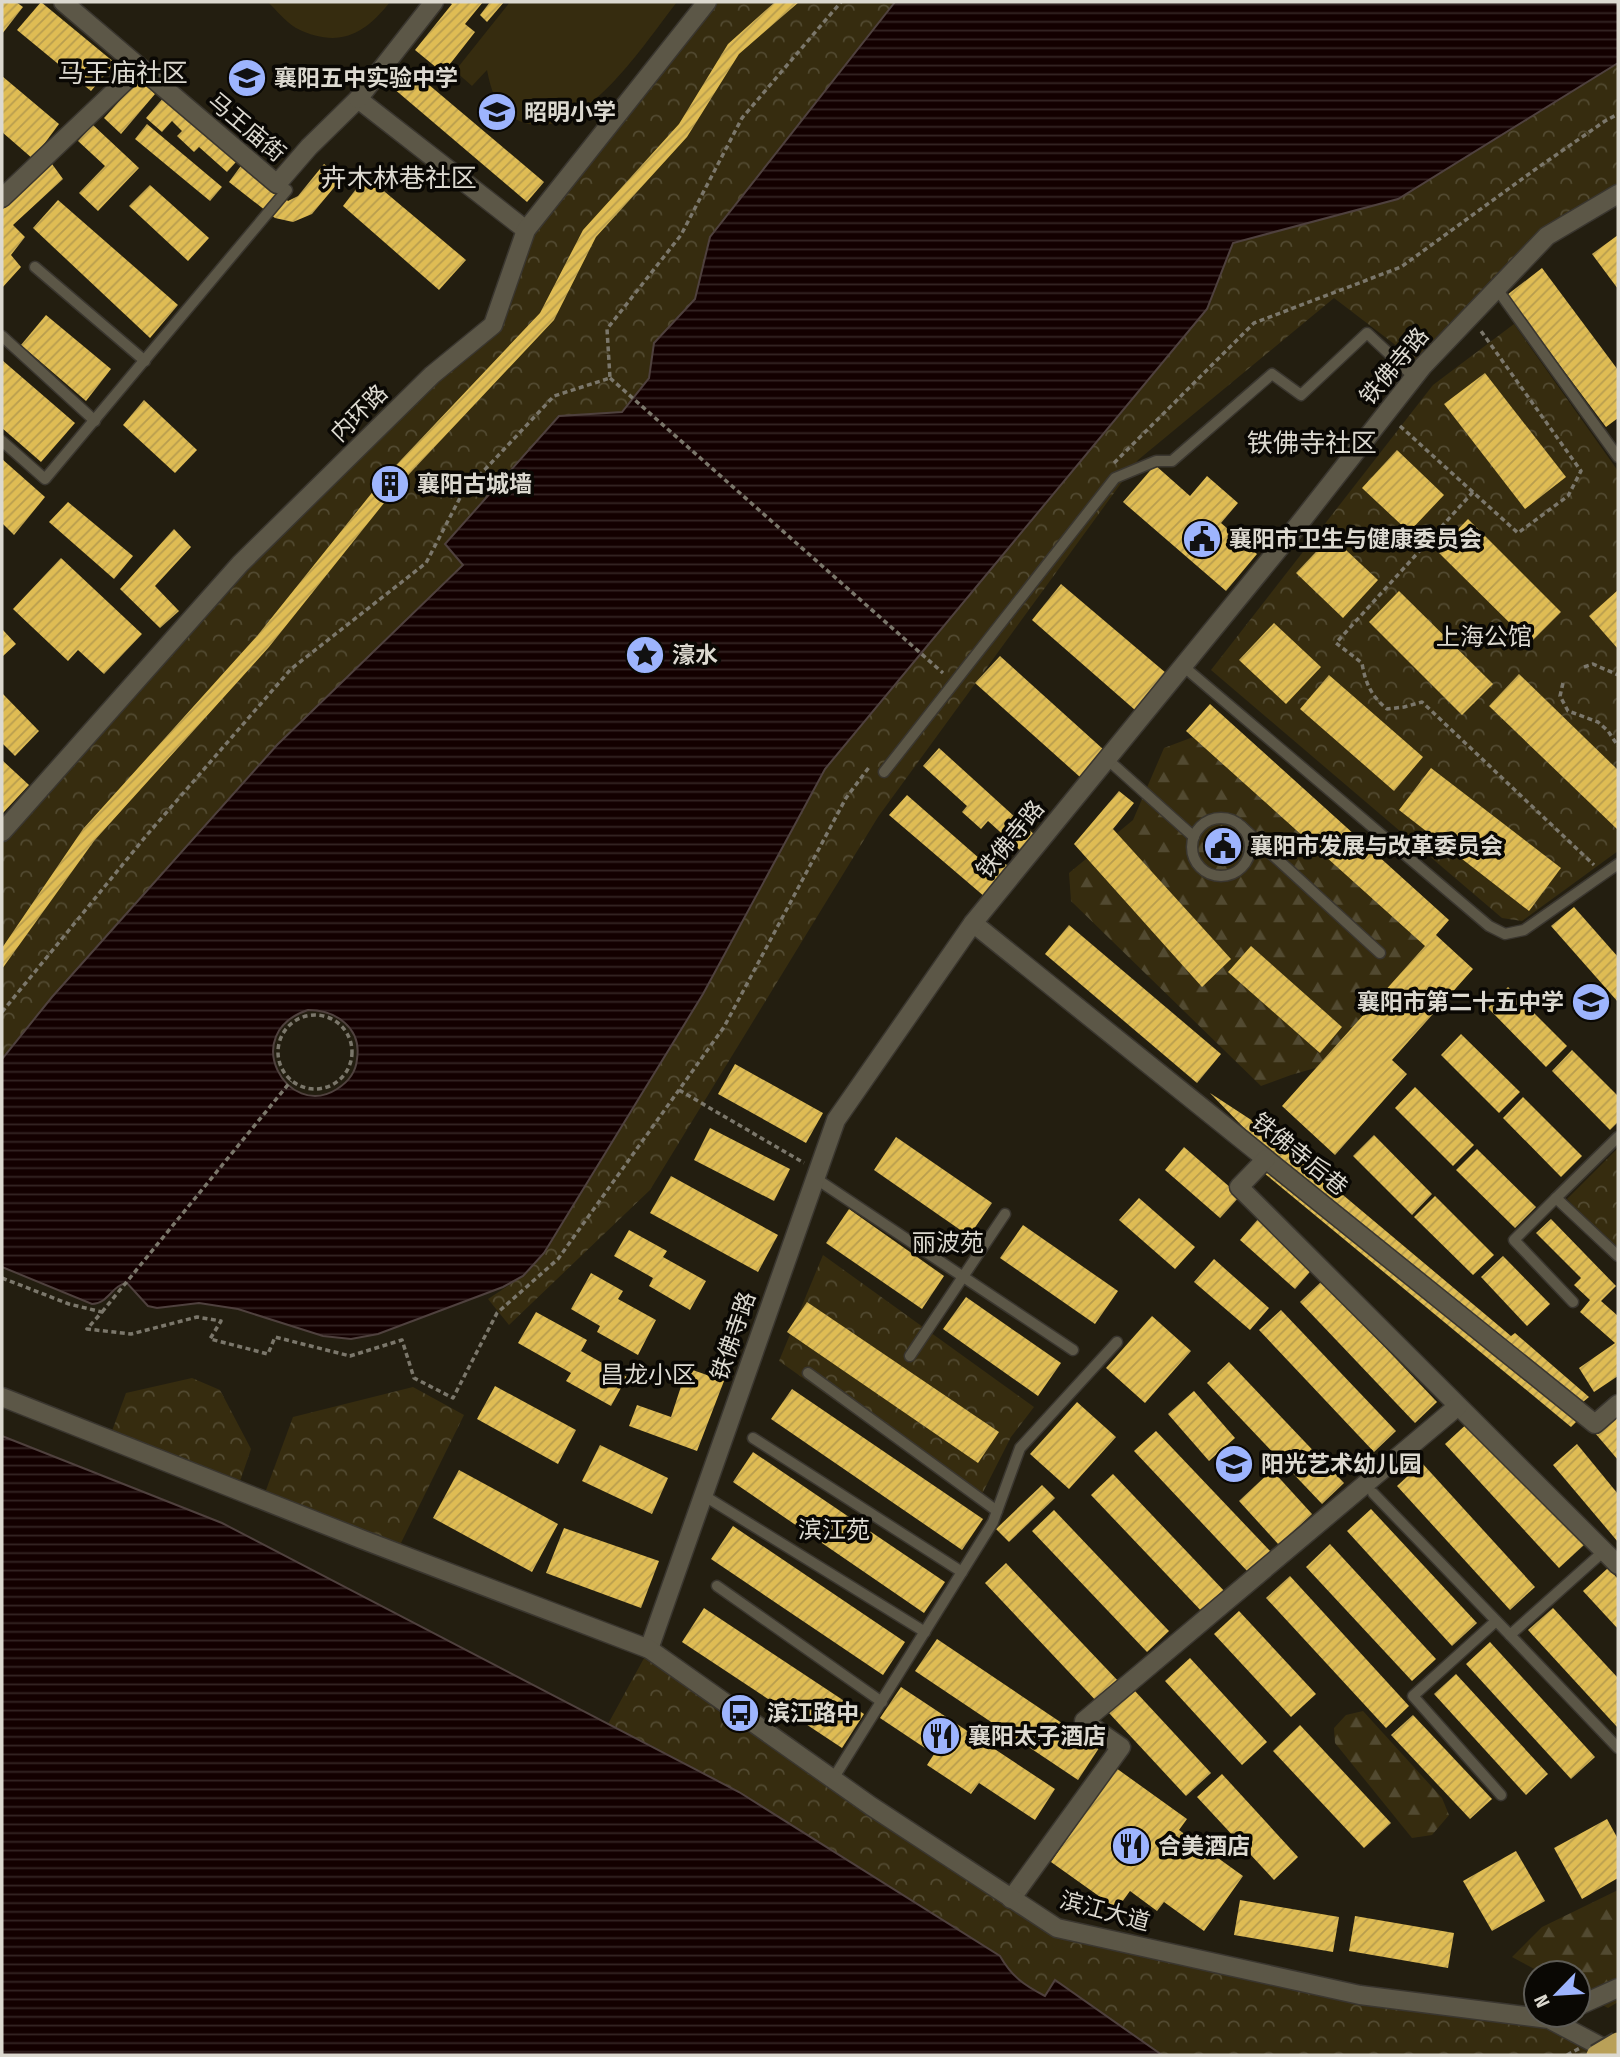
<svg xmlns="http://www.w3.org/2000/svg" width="1620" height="2057" font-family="'Fira Sans Condensed','Noto Sans SC',sans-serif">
	<defs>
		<pattern id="forest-firs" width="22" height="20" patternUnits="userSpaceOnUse" patternTransform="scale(1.75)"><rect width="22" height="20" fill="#362c0f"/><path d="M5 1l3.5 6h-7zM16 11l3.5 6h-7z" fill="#524a31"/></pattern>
		<pattern id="park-crowns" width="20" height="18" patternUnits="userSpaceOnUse" patternTransform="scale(1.75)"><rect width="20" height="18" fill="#362c0f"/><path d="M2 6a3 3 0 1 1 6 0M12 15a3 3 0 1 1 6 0" fill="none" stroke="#524a31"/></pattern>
		<pattern id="water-rules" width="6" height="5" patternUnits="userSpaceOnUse" patternTransform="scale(1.75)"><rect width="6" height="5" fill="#130000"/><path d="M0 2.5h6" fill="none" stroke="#352524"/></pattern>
		<pattern id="building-hatch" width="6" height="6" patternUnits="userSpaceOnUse" patternTransform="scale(1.75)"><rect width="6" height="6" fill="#dfbc54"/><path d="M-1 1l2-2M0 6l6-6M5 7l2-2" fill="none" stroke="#b89d4e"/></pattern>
	</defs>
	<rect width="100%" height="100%" fill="#231e10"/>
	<!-- forest -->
	<g fill="url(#forest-firs)">
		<path d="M1209,731l204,184 18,49 -88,96 -52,15 -30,11 -190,-185 -2,-28 64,-53 31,-72z"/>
		<path d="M1363,1711l79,87 7,17 -17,20 -20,3 -77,-95 -1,-15 12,-13z"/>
		<path d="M1618,1890v112l-10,6 -30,-16v-19h-36l-30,-16 30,-30z"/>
	</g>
	<!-- park -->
	<g fill="url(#park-crowns)">
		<path d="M707,2h188l-185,235 -15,62 -41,44 -5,35 -27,34 -63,4 -96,149 -186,180 -225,252 -50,61v-226l238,-268 253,-239 33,-95z"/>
		<path d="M1618,63v131l-71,42 -124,130 -89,-68 -196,162 -260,357 -228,373 -141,135 -21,-26 35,-23 21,-23 159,-259 122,-225 382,-460 26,-66 165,-44z"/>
		<path d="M1514,324l104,147v380l-96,70 -20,-3 -291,-248 222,-285z"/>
		<path d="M1617,1149l1,2v102l-51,-54z"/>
		<path d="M823,1255l211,152 -23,30 -33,65 -199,-141z"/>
		<path d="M192,1378l28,12 31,59 -14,41 -128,-51 17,-46z"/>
		<path d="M413,1387l51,28 -68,138 -134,-52 31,-84z"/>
		<path d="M649,1649l408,279 303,67 189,24 68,36h-455l-107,-75 -10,16c-21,-12 -33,-19 -45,-40l-261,-164 -131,-68z"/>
	</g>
	<!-- pitch -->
	<g fill="#362c0f">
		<path d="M268,2h122c-26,33 -52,47 -94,26 -10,-6 -20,-18 -28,-26z"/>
		<path d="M510,2h167c-31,39 -94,140 -152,121 -27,-9 -33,-28 -38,-53l-15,16 -17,-15z"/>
	</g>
	<!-- water -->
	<g fill="url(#water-rules)" stroke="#4f413e" stroke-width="2" fill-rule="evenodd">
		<path d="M895,2h723v61l-220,136 -165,44 -26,66 -382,460 -122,225 -159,259 -21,23 -20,11 -125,47 -27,5 -28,-3 -85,-27 -39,-6 -42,5 -9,-2 -21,-23c-15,2 -19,21 -35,21l-90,-37v-208l50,-62 225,-252 186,-180 -18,-21 114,-128 63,-4 27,-34 5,-35 41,-44 15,-62zM308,1010c28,0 54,18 49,49 -1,13 -9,23 -20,30 -50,32 -99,-56 -29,-79z"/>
		<path d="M2,1436l220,87 517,269 261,164c12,21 24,29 45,40l10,-16 107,75h-1160z"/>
	</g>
	<!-- building -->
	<g fill="url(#building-hatch)">
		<path d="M2,2h14l7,5 -21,27z"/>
		<path d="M41,2l74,61 -24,28 -74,-61z"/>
		<path d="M449,2h34l-18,22 10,8 -32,41 -28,-23 37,-46z"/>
		<path d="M490,2h14l-17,20 -7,-7z"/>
		<path d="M775,2h24l-60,52 -52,83 -91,100 -42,83 -158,168 -127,159 -175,194 -92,128v-21l81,-119 174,-193 126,-157 157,-166 43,-83 96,-106 49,-80z"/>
		<path d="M409,68l135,114 -17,20 -134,-114z"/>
		<path d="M2,76l57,48 -26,35 -31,-27z"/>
		<path d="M140,78l15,16 -34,40 -17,-16z"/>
		<path d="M164,97l72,65 -9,10 -28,-25 -5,5 -17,-16 5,-5 -10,-10 -10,11 -16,-14z"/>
		<path d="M147,124l75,63 -12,14 -75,-62z"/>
		<path d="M93,125l46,43 -41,43 -19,-18 26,-27 -27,-25z"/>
		<path d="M243,163l45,38 10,-5 26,-32 18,14 -30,36 -19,8 -18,-4 -46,-36z"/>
		<path d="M52,164l11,15 -50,46 12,12 -14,18 10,12 -19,21v-78z"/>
		<path d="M366,176l100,84 -27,30 -96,-84z"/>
		<path d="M150,185l59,53 -21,23 -59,-55z"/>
		<path d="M58,200l120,105 -28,33 -117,-110z"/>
		<path d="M1618,235v54l-26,-35z"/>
		<path d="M1542,268l76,102v48l-12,9 -99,-132z"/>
		<path d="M46,315l65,54 -25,32 -65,-56z"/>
		<path d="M2,360l73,63 -34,39 -39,-34z"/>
		<path d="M1485,373l81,104 -41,32 -81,-105z"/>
		<path d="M144,400l53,50 -22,23 -52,-48z"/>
		<path d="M1397,450l47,45 -35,37 -47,-44z"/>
		<path d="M2,459l43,38 -31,38 -12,-12z"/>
		<path d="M1155,465l35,31 17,-20 31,27 -17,20 36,31 -31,37 -103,-89z"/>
		<path d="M68,502l65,54 -19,23 -65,-57z"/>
		<path d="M1468,519l93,93 -31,31 -93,-92z"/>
		<path d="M174,529l17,18 -36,39 24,25 -19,17 -40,-39z"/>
		<path d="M1331,536l47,44 -35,38 -47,-45z"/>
		<path d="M61,558l81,76 -38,40 -26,-24 -10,11 -55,-52z"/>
		<path d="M1061,584l105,89 -31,37 -103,-90z"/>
		<path d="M1618,590v59l-29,-33z"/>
		<path d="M1399,591l94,93 -31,31 -93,-93z"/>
		<path d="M1274,623l47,44 -35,37 -47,-44z"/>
		<path d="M2,629l14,15 -14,13z"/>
		<path d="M1000,656l104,94 -24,27 -105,-94z"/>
		<path d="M1519,674l99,96v60l-129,-124z"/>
		<path d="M1329,675l94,82 -29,34 -94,-82z"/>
		<path d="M2,693l37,38 -24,25 -13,-13z"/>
		<path d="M1210,704l239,216 -13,15 37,34 -81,91 15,14 -72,81 -53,-49 143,-160 -239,-215z"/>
		<path d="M939,748l97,88 -14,16 -34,-31 -7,8 -19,-17 5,-6 -44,-40z"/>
		<path d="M2,760l27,25 -27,29z"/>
		<path d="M1431,768l130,100 -32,43 -130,-101z"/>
		<path d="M1119,791l15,12 -21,26 118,130 -29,28 -128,-143z"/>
		<path d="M907,795l81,71 10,-9 12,11 -25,29 -96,-82z"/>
		<path d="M1574,907l44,50v45l-67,-76z"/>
		<path d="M1069,925l152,129 -24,29 -152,-129z"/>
		<path d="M1251,946l91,81 -22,26 -92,-81z"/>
		<path d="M1508,987l59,59 -21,21 -58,-59z"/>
		<path d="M1461,1034l59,58 -21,21 -58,-58z"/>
		<path d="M1572,1050l46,46v26l-8,8 -58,-59z"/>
		<path d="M735,1064l88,49 -17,30 -88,-49z"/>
		<path d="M1415,1087l59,58 -21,21 -58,-58z"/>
		<path d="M1210,1093l52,34 249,209 4,-3 74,64 -6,5 -14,-11 -4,2 -102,-88 -121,-95 -98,-82z"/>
		<path d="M1523,1097l59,59 -21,21 -58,-59z"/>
		<path d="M710,1128l80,41 -16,32 -80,-41z"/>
		<path d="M1374,1135l58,59 -20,21 -59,-59z"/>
		<path d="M896,1137l96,66 -23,33 -95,-66z"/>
		<path d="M1184,1147l56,49 -20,22 -55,-48z"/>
		<path d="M1477,1149l59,58 -21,21 -59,-58z"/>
		<path d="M1270,1167l310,251 -9,9 -307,-254z"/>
		<path d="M671,1176l107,59 -20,37 -108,-59z"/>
		<path d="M1435,1196l59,59 -21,20 -59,-58z"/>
		<path d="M1139,1198l56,49 -20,22 -56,-49z"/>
		<path d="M849,1209l95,67 -22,33 -96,-66z"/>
		<path d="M1259,1218l56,48 -20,23 -55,-49z"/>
		<path d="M1551,1219l65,67 -15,15 17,15v60l-24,16 -15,-24 36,-25 -35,-31 10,-12 -16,-15 7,-7 -45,-45z"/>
		<path d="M1023,1225l95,66 -23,33 -95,-66z"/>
		<path d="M629,1230l38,21 -4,6 43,24 -16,29 -41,-24 4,-8 -39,-22z"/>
		<path d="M1503,1256l47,48 -23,22 -46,-49z"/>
		<path d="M1214,1259l55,49 -19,22 -56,-48z"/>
		<path d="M591,1273l32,18 -5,8 38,21 -18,35 -41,-23 3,-6 -29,-17z"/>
		<path d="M1322,1281l115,121 -22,21 -115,-121z"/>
		<path d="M966,1297l95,66 -23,33 -95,-67z"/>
		<path d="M807,1302l192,130 -21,31 -191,-131z"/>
		<path d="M1281,1310l115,121 -22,21 -115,-122z"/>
		<path d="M536,1312l51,28 -6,11 46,26 -16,29 -45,-25 5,-8 -53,-30z"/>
		<path d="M1152,1316l39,35 -46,52 -39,-35z"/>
		<path d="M1229,1362l115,121 -22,21 -115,-121z"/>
		<path d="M687,1368l37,13 -27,70 -68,-25 8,-21 34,12z"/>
		<path d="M495,1386l81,44 -18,34 -81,-45z"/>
		<path d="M792,1389l191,130 -21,31 -191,-131z"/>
		<path d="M1194,1391l41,47 -26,23 -41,-47z"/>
		<path d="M1077,1402l39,35 -47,52 -39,-35z"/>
		<path d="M1618,1414v46l-23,-27z"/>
		<path d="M1470,1421l114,124 -25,23 -114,-124z"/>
		<path d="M1156,1431l115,121 -22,21 -115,-122z"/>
		<path d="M1577,1444l41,50v48l-65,-77z"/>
		<path d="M600,1445l68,33 -16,36 -70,-33z"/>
		<path d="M753,1452l192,130 -21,31 -191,-131z"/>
		<path d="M1422,1463l113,124 -25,23 -113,-124z"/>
		<path d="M459,1470l99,54 -26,48 -99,-54z"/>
		<path d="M1272,1470l40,44 -33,31 -40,-44z"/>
		<path d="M1113,1474l115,121 -22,21 -115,-121z"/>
		<path d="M1042,1485l13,13 -46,44 -13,-13z"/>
		<path d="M1371,1509l106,114 -25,23 -105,-115z"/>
		<path d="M1054,1510l115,121 -22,21 -115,-121z"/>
		<path d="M733,1526l172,116 -22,33 -172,-116z"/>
		<path d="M564,1528l95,33 -18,47 -95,-35z"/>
		<path d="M1330,1544l106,115 -24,22 -106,-114z"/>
		<path d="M1006,1563l115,121 -21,21 -115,-122z"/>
		<path d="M1608,1568l10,11v50l-35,-38z"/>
		<path d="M1290,1576l119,130 -23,22 -120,-130z"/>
		<path d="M704,1608l160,106 -22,34 -160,-106z"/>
		<path d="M1553,1608l65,70v50l-90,-98z"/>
		<path d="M1239,1611l77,83 -25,23 -77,-83z"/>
		<path d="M937,1639l162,109 -21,32 -163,-109z"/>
		<path d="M1490,1642l105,115 -24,22 -105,-115z"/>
		<path d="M1190,1658l77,84 -25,23 -77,-84z"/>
		<path d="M1456,1674l92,100 -22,21 -92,-101z"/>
		<path d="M901,1687l154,102 -20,31 -56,-37 -8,11 -44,-29 7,-11 -54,-36z"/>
		<path d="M1134,1690l77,83 -25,23 -77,-83z"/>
		<path d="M1413,1715l79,84 -22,20 -79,-84z"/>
		<path d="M1300,1725l91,98 -27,25 -91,-97z"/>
		<path d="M1116,1768l71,51 -8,11 64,46 -39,55 -40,-29 -7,9 -27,-20 -13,18 -66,-47z"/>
		<path d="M1222,1774l76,83 -24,23 -77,-83z"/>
		<path d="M1607,1819l11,20v39l-36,21 -28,-51z"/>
		<path d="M1516,1851l29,50 -53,30 -29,-50z"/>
		<path d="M1240,1900l99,17 -6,35 -99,-17z"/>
		<path d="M1355,1916l99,17 -6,35 -99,-17z"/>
	</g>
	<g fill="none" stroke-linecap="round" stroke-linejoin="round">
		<!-- service casing -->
		<g stroke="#3a362f" stroke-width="13">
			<g id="service">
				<path d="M35,267l110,94"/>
				<path d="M1497,289l121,168"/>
				<path d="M2,336l93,85"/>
				<path d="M2,441l43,38 242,-289 -10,-6"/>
				<path d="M1183,666l306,260 16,8 19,-4 94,-66"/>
				<path d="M1107,759l87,78"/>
				<path d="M884,772l231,-294 41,-17h16l100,-87 29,21 66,-62 47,44"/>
				<circle cx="1221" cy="847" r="29"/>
				<path d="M1241,826l139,127"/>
				<path d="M1618,1137l-62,61 62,58"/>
				<path d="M815,1178l258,172"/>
				<path d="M1556,1198l-42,42 59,62"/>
				<path d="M910,1356l95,-142"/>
				<path d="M808,1373l189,138"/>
				<path d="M753,1438l209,134"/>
				<path d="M1373,1493l137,142 94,-84"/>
				<path d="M703,1495l222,137"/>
				<path d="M717,1586l165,116"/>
				<path d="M1496,1621l-83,75 88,99"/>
				<path d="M1510,1635l108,113"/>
				<path d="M833,1779l160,-257 27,-74 97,-106"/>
			</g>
		</g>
		<!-- minor casing -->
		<g stroke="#3a362f" stroke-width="21">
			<g id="minor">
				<path d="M63,2l214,182 32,-37 49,-48 168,131"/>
				<path d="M358,99l76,-97"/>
				<path d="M2,198l137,-130"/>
				<path d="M973,923l622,501 23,-20"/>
				<path d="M1266,1159l-27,28 379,378"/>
				<path d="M649,1649l187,-529 137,-197 326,-399 124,-158 124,-130 71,-42"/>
				<path d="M1011,1899l110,-152 -37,-26 374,-315"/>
				<path d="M1578,2006l40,-18"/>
			</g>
		</g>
		<!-- tertiary casing -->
		<g stroke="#3a362f" stroke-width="21">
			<g id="tertiary">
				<path d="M2,832l238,-268 192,-189 61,-50 33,-95 181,-228"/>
				<path d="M2,1397l359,142 288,110 222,157 186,122 303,67 189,24 68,36"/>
			</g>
		</g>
		<!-- path -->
		<g stroke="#7b776b" stroke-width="3.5" stroke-dasharray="5 3.5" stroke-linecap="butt">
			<path d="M610,378l333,295"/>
			<path d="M1400,426l118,107 50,-37 13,-25 -100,-140"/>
			<path d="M1114,463l140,-140 147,-56 132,-96 72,-50 13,-7"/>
			<path d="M1473,492l-137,151 26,20c3,19 9,33 25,46l17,-2 18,-5 172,163"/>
			<path d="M1584,667l9,-3 25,11"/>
			<path d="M1563,683l-3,13 8,15 30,11 10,9 10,15"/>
			<path d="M2,1012l144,-176 145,-167 135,-106 36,-69 92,-98 56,-18 -3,-49 74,-94 61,-117 99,-116"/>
			<circle cx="315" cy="1052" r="37"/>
			<path d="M679,1090l125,73"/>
			<path d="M2,1278l67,26 33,8 -15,17 44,5 66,-17 24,4 -11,18 58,15 7,-17 75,19 52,-16 12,38 39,20 44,-85 61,-54 166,-232 122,-229 24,-32"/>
			<path d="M102,1312l189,-231"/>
		</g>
		<!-- service -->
		<use href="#service" stroke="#5c5747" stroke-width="10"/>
		<!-- minor -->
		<use href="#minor" stroke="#5c5747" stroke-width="18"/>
		<!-- tertiary -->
		<use href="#tertiary" stroke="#5c5747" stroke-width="18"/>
		<!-- trunk-bridge casing -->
		<g stroke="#3a362f" stroke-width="23" stroke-linecap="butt">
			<path id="trunk-bridge" d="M1596,2055l22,-13"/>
		</g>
		<!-- path-bridge -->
		<path stroke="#7b776b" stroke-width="3.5" stroke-dasharray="5 3.5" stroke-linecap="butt" d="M1567,2055l13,-7"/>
		<!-- trunk-bridge -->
		<use href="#trunk-bridge" stroke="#b9a058" stroke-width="19"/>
	</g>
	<!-- icons -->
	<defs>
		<g id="school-disc" transform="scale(2.0125)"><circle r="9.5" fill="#9db4fd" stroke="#0a0804"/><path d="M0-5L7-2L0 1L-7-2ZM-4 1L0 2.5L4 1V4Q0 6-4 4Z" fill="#111"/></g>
		<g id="building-disc" transform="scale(2.0125)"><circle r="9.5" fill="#9db4fd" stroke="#0a0804"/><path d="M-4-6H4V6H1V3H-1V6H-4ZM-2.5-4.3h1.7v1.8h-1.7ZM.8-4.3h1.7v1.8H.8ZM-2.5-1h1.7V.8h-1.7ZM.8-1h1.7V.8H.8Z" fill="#111"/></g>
		<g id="civic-disc" transform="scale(2.0125)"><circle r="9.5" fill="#9db4fd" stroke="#0a0804"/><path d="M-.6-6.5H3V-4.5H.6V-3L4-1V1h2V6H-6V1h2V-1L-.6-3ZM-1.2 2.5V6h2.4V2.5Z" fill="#111"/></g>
		<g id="sight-disc" transform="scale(2.0125)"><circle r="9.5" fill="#9db4fd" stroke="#0a0804"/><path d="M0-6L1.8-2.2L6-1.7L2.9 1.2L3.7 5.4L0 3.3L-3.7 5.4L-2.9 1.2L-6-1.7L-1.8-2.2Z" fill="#111"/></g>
		<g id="bus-disc" transform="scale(2.0125)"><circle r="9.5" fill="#9db4fd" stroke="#0a0804"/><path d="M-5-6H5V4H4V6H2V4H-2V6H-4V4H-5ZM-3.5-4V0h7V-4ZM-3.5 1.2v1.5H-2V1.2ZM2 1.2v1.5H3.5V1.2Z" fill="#111"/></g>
		<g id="restaurant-disc" transform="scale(2.0125)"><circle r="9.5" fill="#9db4fd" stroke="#0a0804"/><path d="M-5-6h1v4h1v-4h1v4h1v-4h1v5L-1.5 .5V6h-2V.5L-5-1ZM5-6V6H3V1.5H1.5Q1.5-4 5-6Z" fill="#111"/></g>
	</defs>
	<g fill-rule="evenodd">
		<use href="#school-disc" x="247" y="78"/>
		<use href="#school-disc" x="497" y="112"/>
		<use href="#building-disc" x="390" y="484"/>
		<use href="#civic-disc" x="1202" y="539"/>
		<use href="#sight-disc" x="645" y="655"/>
		<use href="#civic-disc" x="1223" y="846"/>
		<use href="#school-disc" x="1591" y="1002"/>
		<use href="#school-disc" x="1234" y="1464"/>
		<use href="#bus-disc" x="740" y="1713"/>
		<use href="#restaurant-disc" x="941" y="1736"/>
		<use href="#restaurant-disc" x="1131" y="1846"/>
	</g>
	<g text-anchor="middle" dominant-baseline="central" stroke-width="7" stroke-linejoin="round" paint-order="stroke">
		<!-- poi labels -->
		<g font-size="23" font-weight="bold" fill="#dcd9d0" stroke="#0a0804" text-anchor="start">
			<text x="274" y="78">襄阳五中实验中学</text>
			<text x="524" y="112">昭明小学</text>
			<text x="417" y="484">襄阳古城墙</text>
			<text x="1229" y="539">襄阳市卫生与健康委员会</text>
			<text x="672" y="655">濠水</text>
			<text x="1250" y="846">襄阳市发展与改革委员会</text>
			<text x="1564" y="1002" text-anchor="end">襄阳市第二十五中学</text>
			<text x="1261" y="1464">阳光艺术幼儿园</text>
			<text x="767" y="1713">滨江路中</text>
			<text x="968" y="1736">襄阳太子酒店</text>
			<text x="1158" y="1846">合美酒店</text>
		</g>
		<!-- street labels -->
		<g font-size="23" fill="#dcd9d0" stroke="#0a0804">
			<text transform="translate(247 127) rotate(40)">马王庙街</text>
			<text transform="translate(1394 366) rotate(-50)">铁佛寺路</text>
			<text transform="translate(359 413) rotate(-45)">内环路</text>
			<text transform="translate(1010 839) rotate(-51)">铁佛寺路</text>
			<text transform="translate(1300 1154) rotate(39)">铁佛寺后巷</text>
			<text transform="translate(733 1336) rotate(-71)">铁佛寺路</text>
			<text transform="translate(1105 1911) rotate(15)">滨江大道</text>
		</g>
		<!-- neighbourhood labels -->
		<g font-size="24" fill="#dcd9d0" stroke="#0a0804">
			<text x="1484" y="637">上海公馆</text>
			<text x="948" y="1243">丽波苑</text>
			<text x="648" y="1375">昌龙小区</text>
			<text x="834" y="1530">滨江苑</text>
		</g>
		<!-- quarter labels -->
		<g font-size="26" fill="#dcd9d0" stroke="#0a0804">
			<text x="123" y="73">马王庙社区</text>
			<text x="399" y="178">卉木林巷社区</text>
			<text x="1312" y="443">铁佛寺社区</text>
		</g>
	</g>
	<!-- border -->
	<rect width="1620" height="2057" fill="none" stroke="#dcd9d0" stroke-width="7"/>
	<!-- north arrow -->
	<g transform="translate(1557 1994) rotate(245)"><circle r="33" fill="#0a0804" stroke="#5e5c56" stroke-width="2"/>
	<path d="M0-5L12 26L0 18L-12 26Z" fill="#9db4fd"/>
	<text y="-10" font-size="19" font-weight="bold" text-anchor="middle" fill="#dcd9d0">N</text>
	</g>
</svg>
